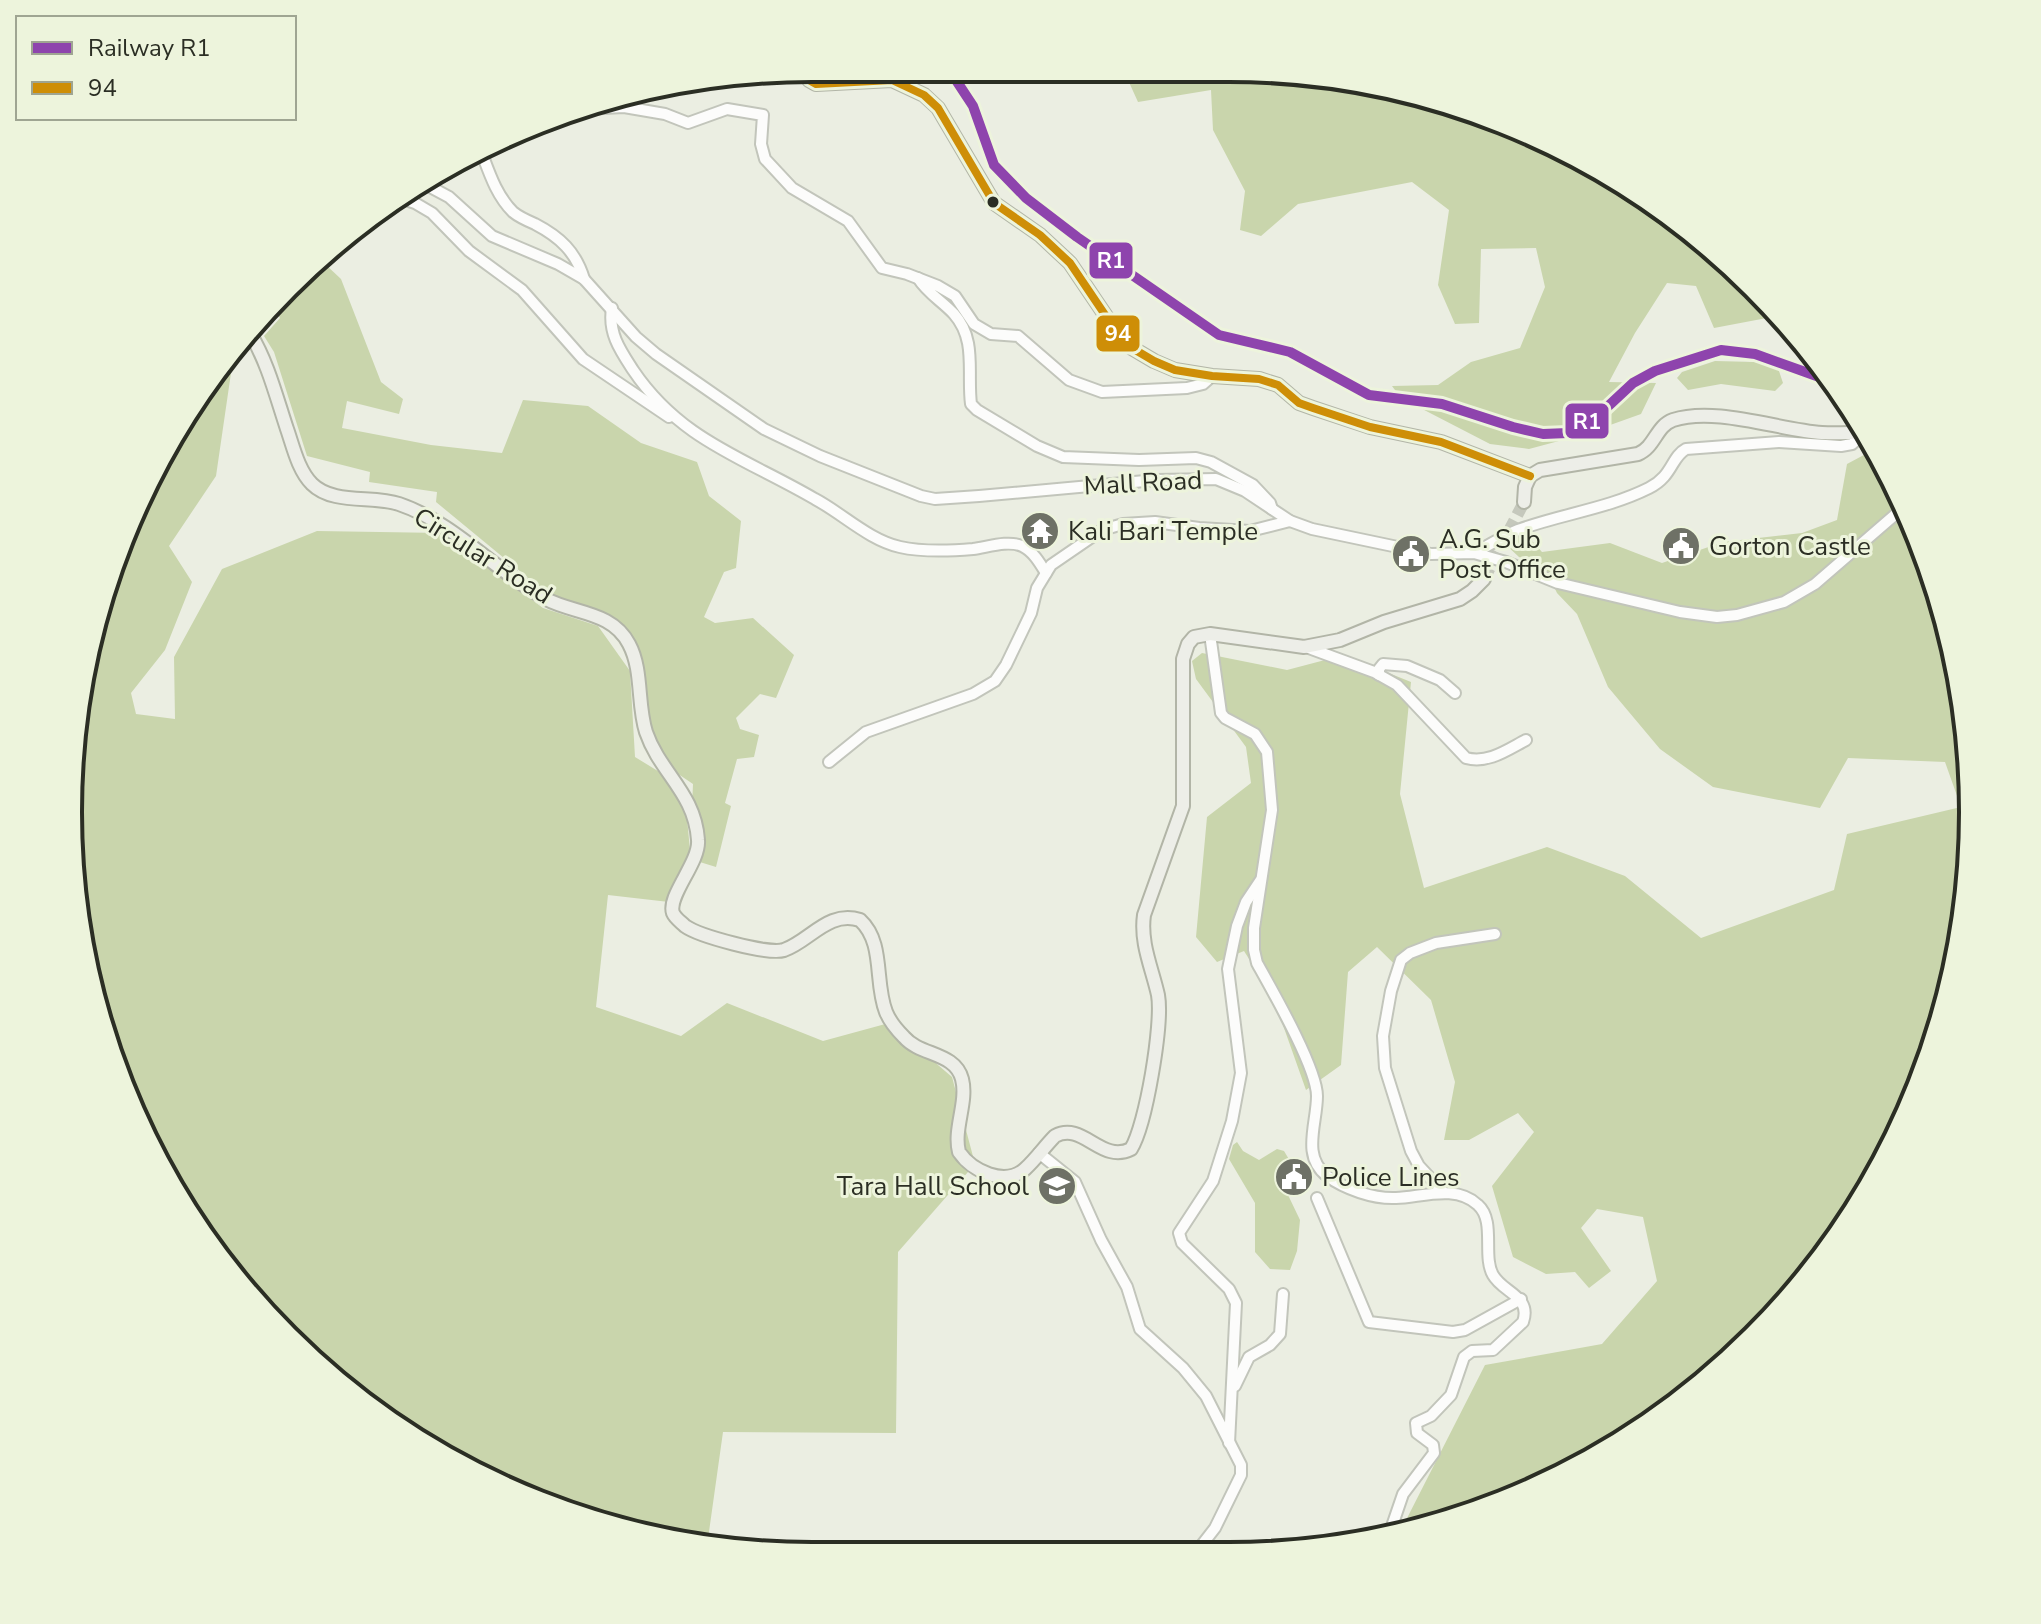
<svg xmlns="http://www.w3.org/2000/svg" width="2041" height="1624" font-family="'Nunito Sans',sans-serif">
	<rect width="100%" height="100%" fill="#ebeee2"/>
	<!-- forest -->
	<g fill="#c9d5ac">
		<path d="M1123,69l154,1 192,38 132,60 118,84 53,65 -58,11 -18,-42 -29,-3 -32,50 -26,49 47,1 -15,31 -56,20 -56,15 -39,-5 -89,-46 -9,-12 46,-1 33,-23 49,-14 25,-61 -9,-39 -55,1 -2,74 -24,1 -17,-39 11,-75 -37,-28 -114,22 -37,32 -21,-6 5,-39 -32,-61 -2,-40 -73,12z"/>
		<path d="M325,264l16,15 40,103 22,17 -4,15 -52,-13 -5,27 89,17 71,8 21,-53 65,6 53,37 56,19 12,34 32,25 -5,47 -12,4 -20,45 11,6 38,-5 41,37 -18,43 -16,-4 -24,24 4,11 19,6 -5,22 -17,2 -12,44 6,3 -15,61 -26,-8 -21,43 -61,-7 -12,112 85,29 46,-33 96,38 66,-18 63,54 23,87 -77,88 -2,181 -173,-1 -16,114 -40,-4 -140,-43 -168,-96 -107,-101 -85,-118 -74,-180 -25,-192 25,-193 75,-179 56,-73 7,6 -15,103 -47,70 23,36 -27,68 -34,43 5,21 39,5 -1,-62 48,-88 95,-38 125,2 101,75 55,18 32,45 5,86 49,30 6,63 3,-66 -46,-31 -8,-90 -29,-45 -60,-22 -114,-94 1,-10 -68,-10 1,-10 -63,-16 -33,-104 -10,-16 16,-18 -9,-13 22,-25 5,2z"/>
		<path d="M1715,361l40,1 23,6 5,15 -8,8 -54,-7 -33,6 -11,-12 5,-6z"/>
		<path d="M1877,448l57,125 33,142 4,146 -23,144 -52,136 -77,124 -100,107 -118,85 -133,60 -67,13 84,-165 117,-21 55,-63 -14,-64 -46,-8 -16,19 30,43 -22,17 -14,-16 -29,2 -33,-17 -21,-71 42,-54 -16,-19 -49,27h-25l11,-58 -24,-82 -54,-53 -29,25 -7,93 -35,25 -33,-93 -29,-46 -27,11 -21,-25 11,-120 44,-34 -5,-36 -50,-68 -4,-18 10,-8 85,17 57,-15 67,27 -11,112 24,94 123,-41 78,29 76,62 133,-48 13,-56 114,-27 -16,-45 -97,-4 -28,50 -107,-21 -53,-38 -52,-62 -31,-73 -20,-21 -12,-25 -26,-11 -14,-13 19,-12 18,20 68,-9 52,20 61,-21 79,-9 35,-13 10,-56z"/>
		<path d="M1237,1142l6,9 16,9 18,-11 7,2 6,10 -3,23 2,13 11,23 -3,31 -7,19 -20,-1 -15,-17v-49l-26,-44 4,-14z"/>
	</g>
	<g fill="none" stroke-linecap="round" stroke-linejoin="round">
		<!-- major-tunnel -->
		<path stroke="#c5c8bc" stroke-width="12" stroke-dasharray="12 6" stroke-linecap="butt" d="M1484,579l40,-77"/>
		<!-- minor casing -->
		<g stroke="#c2c5bb" stroke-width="14">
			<g id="minor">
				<path d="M583,109l41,-2 41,7 23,9 39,-14 36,6 -2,29 4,15 27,29 56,33 34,47 25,6 31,12 17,10 19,28 17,10 27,2 51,44 33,12 85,-4 16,-4 9,-8"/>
				<path d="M481,151c8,21 15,44 32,61 6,5 15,9 22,12 25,13 41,28 49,55"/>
				<path d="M421,182l28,15 43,39 66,28 26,15 52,58 20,17 108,75 56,27 101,40 14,3 44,-3 177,-16 60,-1 29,12 45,30 22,8 119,25 43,-1 32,9 52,21 122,29 37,5 20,-2 47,-13 31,-18 89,-77"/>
				<path d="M400,198l15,5 17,10 37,38 53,39 61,69 86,58"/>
				<path d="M918,278c9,15 24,23 36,36 23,26 13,58 17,90l6,6 60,36 26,11 76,3 57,-2 15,4 42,23 17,18 2,6"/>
				<path d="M612,308c-4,25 8,42 21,62 48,71 112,88 182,129 28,15 54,41 85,48 22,5 50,4 73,2 15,-2 35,-9 49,-3 11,5 18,17 24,27"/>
				<path d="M1474,553c14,-7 29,-17 44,-23 43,-16 89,-21 131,-42 24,-12 22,-31 37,-39l93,-7 62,4 11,-2 13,-12"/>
				<path d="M1210,634l11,79 4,5 30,16 12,18 5,58 -18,118v22l3,13c15,27 60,105 60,133 0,28 -16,60 10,80 18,13 46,23 69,22 26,-1 60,-14 82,7 18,16 4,51 15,70 10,18 39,21 30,47l-30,28 -21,1 -8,6 -13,38 -20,21 -15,7 1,10 16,12 1,8 -31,41 -13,38"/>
				<path d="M1306,647l68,25 23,13 69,73c22,6 41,-8 60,-18"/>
				<path d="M1379,675v-6l4,-5 24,2 33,14 15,13"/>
				<path d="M829,762l37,-30 107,-38 22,-13 11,-16 25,-52 6,-25 14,-23 51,-35 21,-6 32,-2 44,6 51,3 40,-10"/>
				<path d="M1039,1153l36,29 26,58 26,47 13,42 43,39 23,28 35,69v10l-26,53 -21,27"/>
				<path d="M1444,1193l-25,-27 -8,-15 -26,-83 -2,-32 8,-45 10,-31 9,-7 26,-10 59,-9"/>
				<path d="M1317,1198l52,124 84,10 12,-2 56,-31"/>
				<path d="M1235,1386l14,-29 21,-12 10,-11 3,-40"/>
				<path d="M1229,1443l7,-140 -7,-14 -47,-46 -3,-10 34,-52 19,-60 9,-48 -13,-104 9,-43 9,-24 14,-21"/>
			</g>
		</g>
		<!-- major casing -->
		<g stroke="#b2b5a7" stroke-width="16">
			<g id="major">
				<path d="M802,69l7,11 7,4 76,-4 32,15 14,13 56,95 46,32 30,28 48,71 14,14 22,13 21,9 37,6 47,3 19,6 21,18 14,5 57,19 71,15 89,34"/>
				<path d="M250,333c18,30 26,63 37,96 6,17 11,41 25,55 21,21 61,11 87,20 56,19 96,67 147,95 28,15 66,12 83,45 14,26 8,60 17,88 14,41 49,61 52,108 2,22 -31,56 -25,73 2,5 8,9 12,13 14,10 83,29 99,24 26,-9 44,-40 76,-30 25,23 14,62 26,92 4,10 11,18 18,25 16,19 51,15 58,42 6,23 -9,50 -3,73 13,19 46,35 66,17 11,-10 20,-23 30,-33 28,-15 46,28 76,13 15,-24 32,-126 27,-154 -6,-27 -18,-52 -14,-80l39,-109v-147l5,-15 6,-7 16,-3 94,13 36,-7 44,-18 76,-23 12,-8 12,-12"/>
				<path d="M1530,476l10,-6 98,-16c17,-7 18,-28 35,-34 42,-14 106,10 149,13 15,1 30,0 44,-1"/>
				<path d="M1524,502l1,-15 5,-11"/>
			</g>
		</g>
		<!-- minor -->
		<use href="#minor" stroke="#fcfcfb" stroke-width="10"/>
		<!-- major -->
		<use href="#major" stroke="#edeee8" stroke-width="12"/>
		<!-- bus-1 casing -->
		<g stroke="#edf4dc" stroke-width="14">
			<path id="bus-1" d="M802,69l7,11 7,4 76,-4 32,15 14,13 56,95 46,32 30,28 48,71 14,14 22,13 21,9 37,6 47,3 19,6 21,18 14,5 57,19 71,15 89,34"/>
		</g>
		<!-- bus-1 -->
		<use href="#bus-1" stroke="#ce8e07" stroke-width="8"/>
		<!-- rail-1 casing -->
		<g stroke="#edf4dc" stroke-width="16">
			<path id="rail-1" d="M948,68l25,38 21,59 32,33 51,39 142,98 71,17 79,43 73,9 71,23 30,7 25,-1 36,-23 29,-27 22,-12 66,-21 34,4 67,24"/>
		</g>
		<!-- rail-1 -->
		<use href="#rail-1" stroke="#8e44ad" stroke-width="10"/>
	</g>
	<!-- icons -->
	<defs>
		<g id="temple-disc" transform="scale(2)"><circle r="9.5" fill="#6e7166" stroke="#edf4dc"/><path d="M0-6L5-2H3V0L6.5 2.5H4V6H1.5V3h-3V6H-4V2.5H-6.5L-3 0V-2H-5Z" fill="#fff"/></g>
		<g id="civic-disc" transform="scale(2)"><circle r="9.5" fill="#6e7166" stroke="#edf4dc"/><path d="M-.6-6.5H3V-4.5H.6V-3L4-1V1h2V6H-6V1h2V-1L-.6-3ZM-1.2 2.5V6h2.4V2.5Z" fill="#fff"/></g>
		<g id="school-disc" transform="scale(2)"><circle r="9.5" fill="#6e7166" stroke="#edf4dc"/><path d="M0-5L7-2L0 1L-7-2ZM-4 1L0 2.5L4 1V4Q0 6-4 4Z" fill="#fff"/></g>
	</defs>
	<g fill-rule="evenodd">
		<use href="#temple-disc" x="1040" y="531"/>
		<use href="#civic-disc" x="1681" y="546"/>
		<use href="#civic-disc" x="1411" y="554"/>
		<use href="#civic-disc" x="1294" y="1177"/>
		<use href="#school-disc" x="1057" y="1186"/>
	</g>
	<!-- markers -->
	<circle fill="#2b2e24" stroke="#edf4dc" stroke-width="3" cx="993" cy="202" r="7"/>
	<g text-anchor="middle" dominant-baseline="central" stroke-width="6" stroke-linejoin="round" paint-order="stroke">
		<!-- street labels -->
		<g font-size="26" fill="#2b2e24" stroke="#edf4dc">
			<text transform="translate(1143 483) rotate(-3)">Mall Road</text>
			<text transform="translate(483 556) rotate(32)">Circular Road</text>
		</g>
		<!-- poi labels -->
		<g font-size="26" fill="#2b2e24" stroke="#edf4dc" text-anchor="start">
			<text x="1068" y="531">Kali Bari Temple</text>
			<text x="1439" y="539">A.G. Sub<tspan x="1439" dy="30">Post Office</tspan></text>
			<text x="1709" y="546">Gorton Castle</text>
			<text x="1322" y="1177">Police Lines</text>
			<text x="1029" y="1186" text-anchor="end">Tara Hall School</text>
		</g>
	</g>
	<!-- crop -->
	<path d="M0 0H2041V1624H0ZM812 82H1229A730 730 0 0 1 1959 812V812A730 730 0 0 1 1229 1542H812A730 730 0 0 1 82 812V812A730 730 0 0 1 812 82Z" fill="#edf4dc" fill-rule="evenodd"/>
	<path fill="none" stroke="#2b2e24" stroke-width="4" d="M812 82H1229A730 730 0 0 1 1959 812V812A730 730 0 0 1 1229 1542H812A730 730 0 0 1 82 812V812A730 730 0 0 1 812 82Z"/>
	<g stroke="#edf4dc" stroke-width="3">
		<rect x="1088" y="241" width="46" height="39" rx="8" fill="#8e44ad"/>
		<rect x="1095" y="314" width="46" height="39" rx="8" fill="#ce8e07"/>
		<rect x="1564" y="402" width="46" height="38" rx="8" fill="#8e44ad"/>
	</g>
	<g font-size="22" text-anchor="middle" font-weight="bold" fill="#fff">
		<text x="1111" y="268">R1</text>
		<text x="1118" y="341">94</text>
		<text x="1587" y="429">R1</text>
	</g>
	<!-- legend -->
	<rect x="16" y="16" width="280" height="104" fill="#edf4dc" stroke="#9fa592" stroke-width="2"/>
	<rect x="32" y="42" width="40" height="12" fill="#8e44ad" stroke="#9fa592" stroke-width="2"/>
	<text x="88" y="56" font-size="24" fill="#2b2e24">Railway R1</text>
	<rect x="32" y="82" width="40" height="12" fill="#ce8e07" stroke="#9fa592" stroke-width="2"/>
	<text x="88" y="96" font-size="24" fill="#2b2e24">94</text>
</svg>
